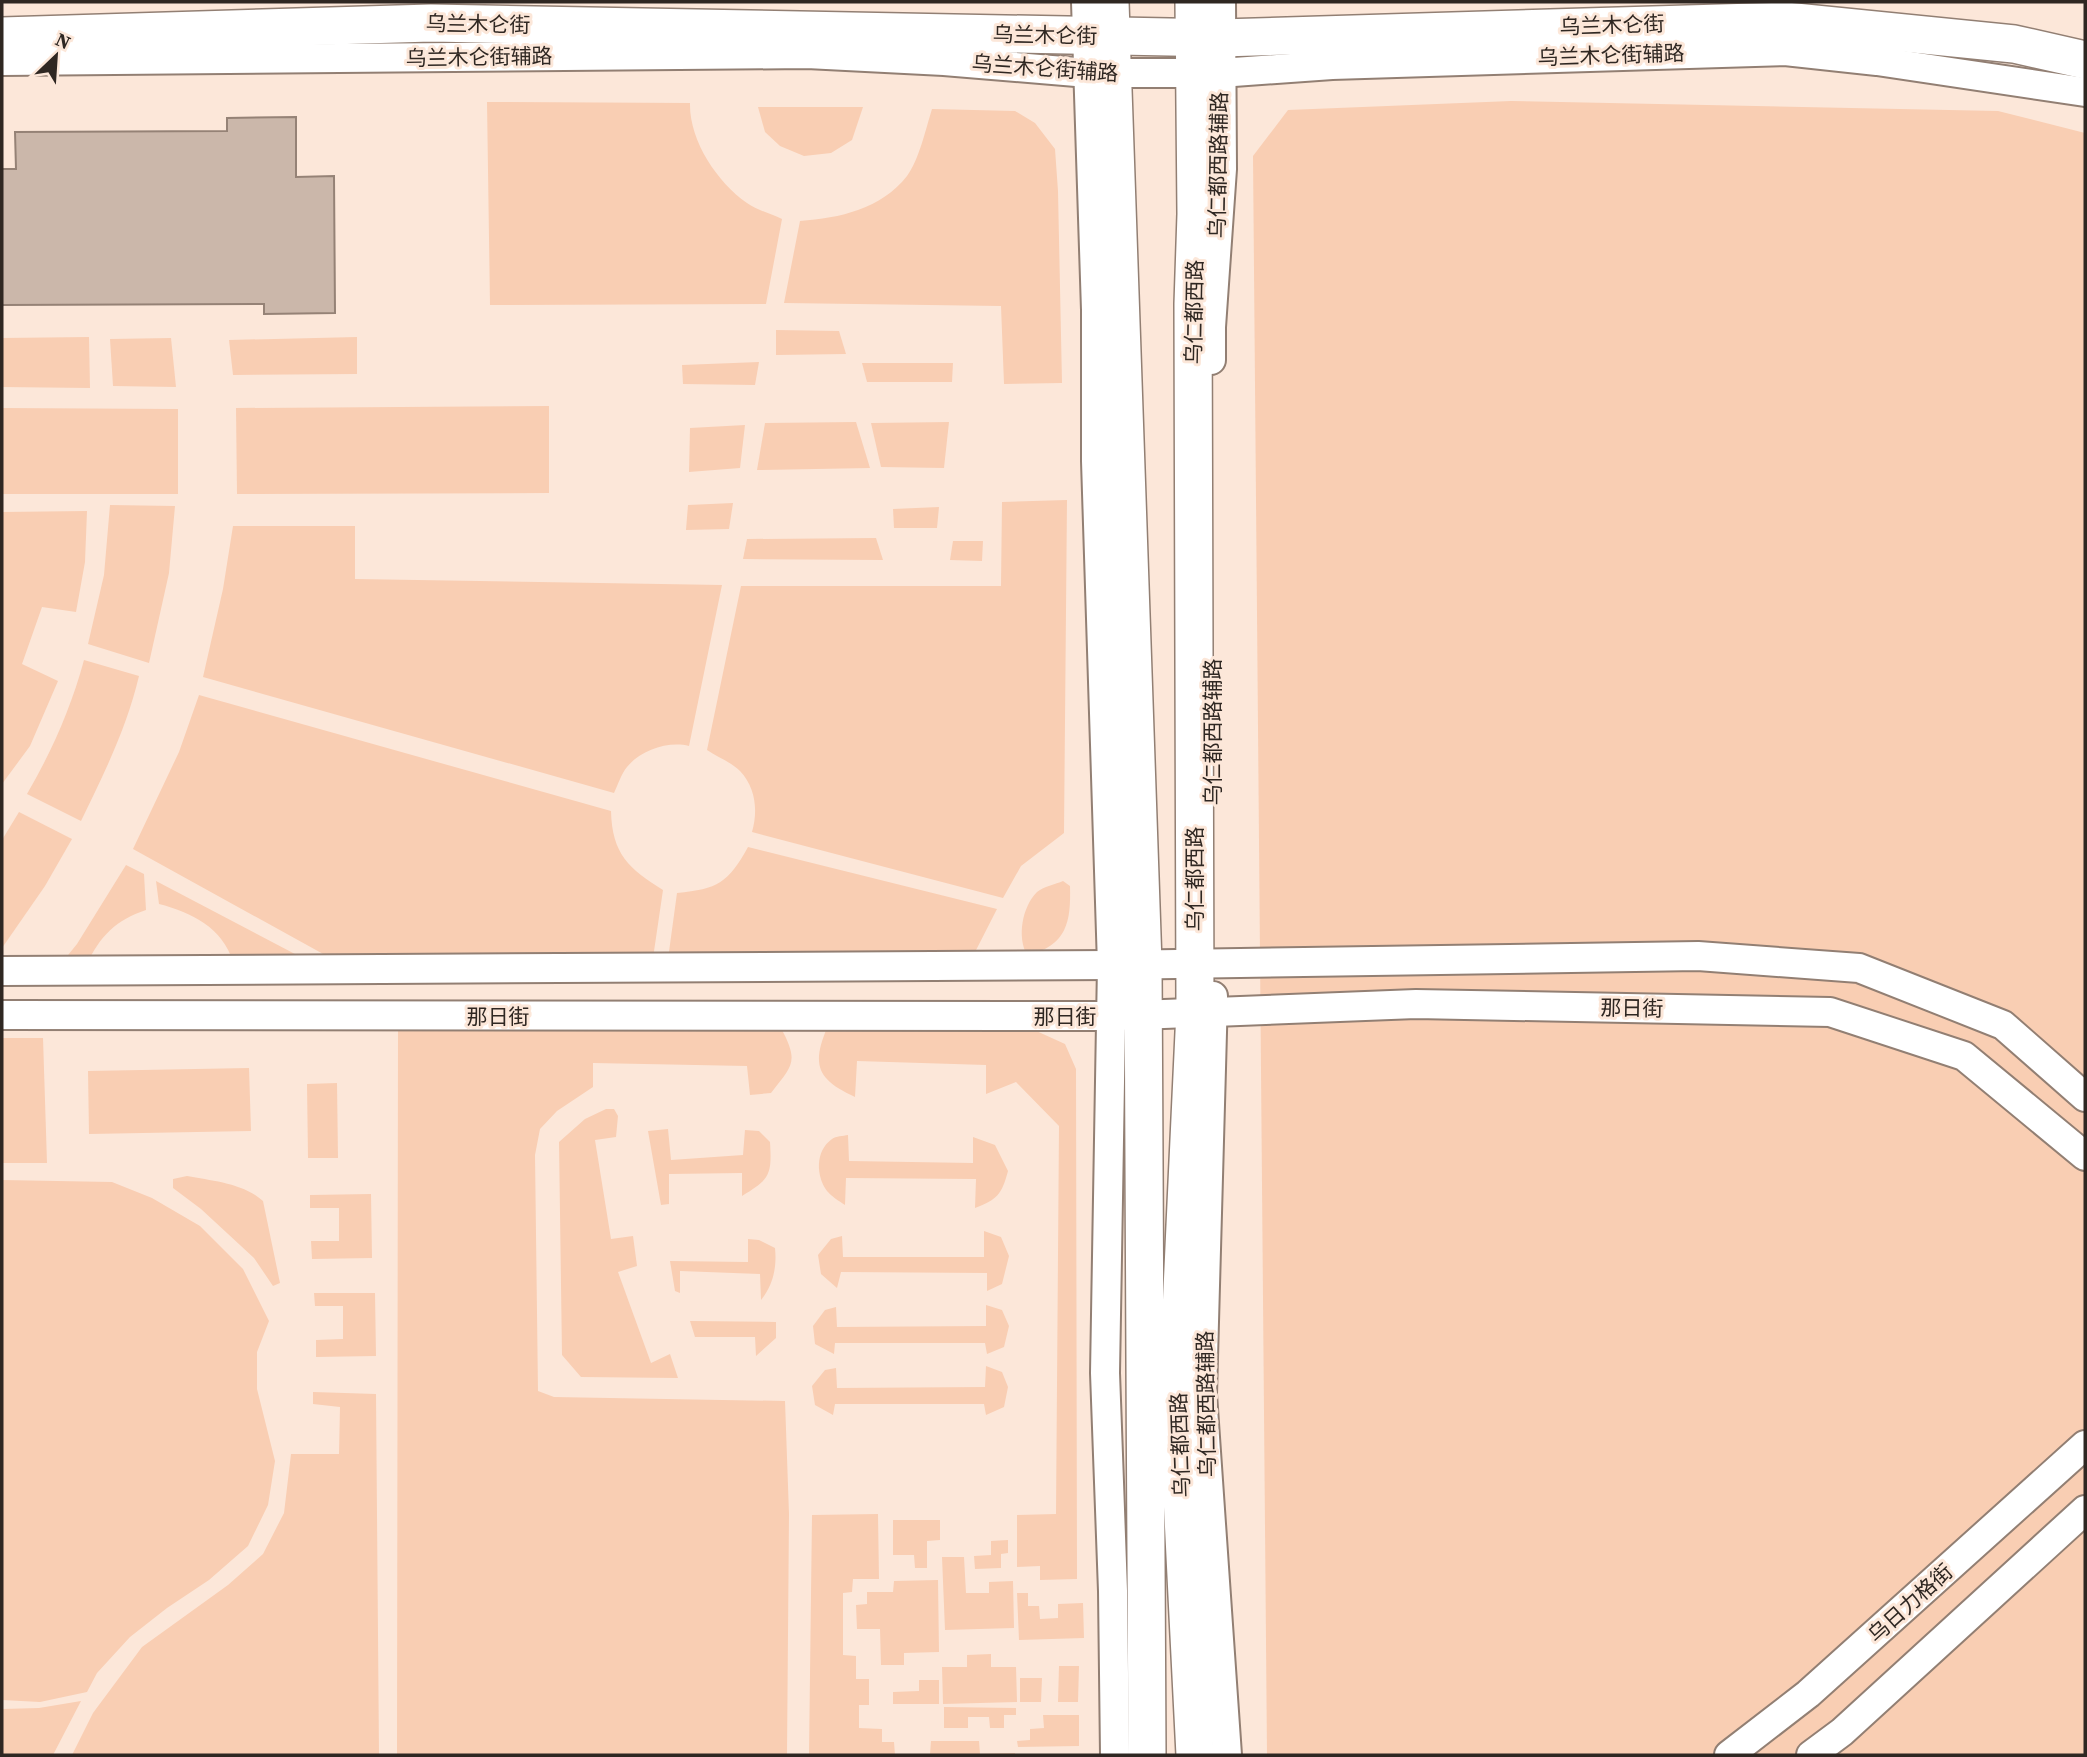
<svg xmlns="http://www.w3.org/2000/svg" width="2087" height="1757" font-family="'Source Serif 4','Noto Sans SC',serif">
	<rect width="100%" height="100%" fill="#fce7d9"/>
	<!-- green -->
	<g fill="#f9ceb3">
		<path d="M1511,101l487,10 87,22v1622h-818l-14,-1599 35,-46z"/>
		<path d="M487,102l203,1c-1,37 27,79 57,100 10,7 24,11 35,16l-16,85 -276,1z"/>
		<path d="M758,107h105l-11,33 -21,13 -27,3 -24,-10 -15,-14z"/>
		<path d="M932,109l83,2 20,12 20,26 3,42 4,192 -58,1 -3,-78 -217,-3 16,-82c40,-3 81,-12 107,-45 12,-16 19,-48 25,-67z"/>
		<path d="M776,330l63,1 7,23 -70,1z"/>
		<path d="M89,337l1,51 -88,-1v-49z"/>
		<path d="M357,337v37l-124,1 -4,-35z"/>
		<path d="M171,338l5,49 -63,-1 -3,-47z"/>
		<path d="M759,362l-4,23 -72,-1 -1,-19z"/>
		<path d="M862,363h91l-1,19h-85z"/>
		<path d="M549,406v87l-312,1 -1,-86z"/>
		<path d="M2,408l176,1v85h-176z"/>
		<path d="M856,422l14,46 -113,2 8,-47z"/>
		<path d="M949,422l-5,46 -63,-1 -10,-44z"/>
		<path d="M745,425l-5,43 -51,4 1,-44z"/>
		<path d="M1067,500l-3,333 -43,33 -18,32 -251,-66c6,-21 4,-44 -12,-61 -9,-9 -23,-14 -33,-21l34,-164h260l1,-84z"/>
		<path d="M733,503l-4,26 -43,1 2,-25z"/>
		<path d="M110,505l65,1 -6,67 -20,90 -61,-19 16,-69z"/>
		<path d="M939,507l-2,21h-43l-1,-19z"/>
		<path d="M87,511l-2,51 -9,50 -34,-5 -20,57 36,17 -28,65 -28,38v-272z"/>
		<path d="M233,526h122v53l367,6 -33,161c-21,-5 -48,4 -62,21 -6,7 -9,18 -13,26l-411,-116 20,-88z"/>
		<path d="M876,538l7,22 -140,-1 4,-20z"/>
		<path d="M953,541h30l-1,20 -32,-1z"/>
		<path d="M84,660l55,16c-12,51 -35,98 -58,145l-54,-27c25,-43 44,-86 57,-134z"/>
		<path d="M199,695l412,116c1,43 18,58 52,79l-10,68 -319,2 -201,-111 46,-97z"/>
		<path d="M19,812l53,27 -27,47 -43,62v-108z"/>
		<path d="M748,847l249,62 -25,49 -304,1 9,-66c41,-4 51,-10 71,-46z"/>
		<path d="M126,865l18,9 2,36c-30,10 -46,26 -59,54l-27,1 17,-21z"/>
		<path d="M156,881l158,83 -81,-2c-10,-34 -42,-50 -74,-58z"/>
		<path d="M1063,881l7,5c1,36 -3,60 -43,69 -10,-18 -5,-48 10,-63 6,-5 19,-8 26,-11z"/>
		<path d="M781,1028c18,34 12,37 -10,65l-21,2 -3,-29 -154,-3v24l-36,24 -17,18 -5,26 3,236 16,6 231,4 4,113 -2,241h-390l1,-725z"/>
		<path d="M827,1028l205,1 33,15 11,25 1,510 -37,1v-14l-23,1v-52l39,-1 3,-388 -43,-44 -30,12v-29l-129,-4 -2,36c-37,-17 -44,-31 -28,-69z"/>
		<path d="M2,1038h41l4,125h-45z"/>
		<path d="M249,1068l2,63 -162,3 -1,-63z"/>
		<path d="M337,1083l1,75h-30l-1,-74z"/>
		<path d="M606,1109h8l4,7 -2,21 -21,3 16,99 22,-3 4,30 -19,6 33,91 19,-9 8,24 -97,-1 -19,-22 -3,-213 26,-23z"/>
		<path d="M668,1129l3,31 72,-5 2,-25 14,1 11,11c2,33 0,37 -28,54v-23l-73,1v30l-8,1 -13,-74z"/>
		<path d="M848,1135l1,26 124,2v-26l22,8 13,26c-6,23 -11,29 -33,37l1,-29 -130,-1 -1,27c-6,-4 -14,-9 -18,-14 -11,-15 -12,-40 5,-52 4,-3 11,-3 16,-4z"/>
		<path d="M187,1176c26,5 56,7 76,25l17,82 -7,3 -19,-28 -53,-49 -28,-21v-9z"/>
		<path d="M2,1180l110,2 40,16 48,28 43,43 26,52 -12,31v37l18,72 -7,44 -20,41 -39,34 -42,28 -37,29 -33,36 -10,19 -47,10 -38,-2z"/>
		<path d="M371,1194l1,64 -60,1 -1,-18h28v-33h-29v-13z"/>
		<path d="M984,1231l17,6 8,19 -7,28 -15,7v-18l-146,-1 -4,16 -16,-14 -3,-19 13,-16 11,-3 1,21h141z"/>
		<path d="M748,1239l11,1 16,8c2,20 -2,37 -14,52l-1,-26 -80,-3v22l-5,-2 -5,-30 78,1z"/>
		<path d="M314,1293h61l1,63 -60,1v-17l27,-1v-33h-28z"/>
		<path d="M986,1305l16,5 7,16 -5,21 -17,7 -2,-11h-150l-1,11 -19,-10 -2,-18 12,-16 11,-3 1,20 149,-1z"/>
		<path d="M690,1321l86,1v16l-20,18 -1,-19h-60z"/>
		<path d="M986,1366l16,6 6,15 -4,20 -18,8 -2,-11h-149l-2,11 -18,-10 -3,-19 13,-16 11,-2 1,20 148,-1z"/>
		<path d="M313,1392l63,2 3,361h-307l21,-42 49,-66 86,-62 35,-31 21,-41 7,-59h48l1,-47 -27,-3z"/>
		<path d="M878,1514l1,65h-26l-1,13 -9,1v62l13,1v23h13v26h-10v23l23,1v13h12l1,13h-86l3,-240z"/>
		<path d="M893,1520h47v20l-13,1v27h-12l-1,-13h-21z"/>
		<path d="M1008,1540v13l-7,1v14l-26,1 -1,-13 17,-1v-14z"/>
		<path d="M942,1557h22l2,36h23v-11l24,-1 1,47 -69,2z"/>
		<path d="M938,1580l1,72 -35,1v12h-23l-1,-36h-23l-1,-24 11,-1v-12h26l1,-11z"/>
		<path d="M1017,1593h11v13h11l1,13 18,-1v-14l25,-1 1,35 -65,2z"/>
		<path d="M991,1654v13h25l1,35 -74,2 -1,-37h25v-12z"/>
		<path d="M1059,1666h20l-1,36h-20z"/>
		<path d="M1020,1678h22l-1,24h-21z"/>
		<path d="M919,1680h20v24h-46v-12l26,-1z"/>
		<path d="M81,1701l-28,54h-51v-46l37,-1z"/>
		<path d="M944,1707l72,1v7h-12v13h-14l-1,-11h-21v11h-24z"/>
		<path d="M1043,1715h36v31l-61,1 -1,-6 13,-1v-11l14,-1z"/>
		<path d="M931,1741h48l1,13 35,-1v2h-107l22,-1z"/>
	</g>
	<!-- building -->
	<path fill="#cbb7aa" stroke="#958276" stroke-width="2" d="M296,117v60l38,-1 1,137 -71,1v-10l-262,1v-136h14l-1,-37 212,-1v-13z"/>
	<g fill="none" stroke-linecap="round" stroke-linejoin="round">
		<!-- minor casing -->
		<g stroke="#927f73" stroke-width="32">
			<g id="minor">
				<path d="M1086,2l10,308v151l16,504 -7,408 8,218 2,164"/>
				<path d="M2,61l805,-7 137,7 144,12h132l112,-8 453,-14 92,10 208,31"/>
				<path d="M1211,360v-33l11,-158 -1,-167"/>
				<path d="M2,971l1110,-6 586,-9 161,12 144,57 82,72"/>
				<path d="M1213,996l-11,398 25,361"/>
				<path d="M2,1015l1111,1 303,-12 414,8 134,44 121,100"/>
				<path d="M1729,1755l79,-61 277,-249"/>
				<path d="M1811,1755l31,-23 243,-222"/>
			</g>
		</g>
		<!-- major casing -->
		<g stroke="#927f73" stroke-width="40">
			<g id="major">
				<path d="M1110,2l33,962 4,791"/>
				<path d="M1194,2l2,212 -3,90 2,707 -18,386 18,358"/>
				<path d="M2,36l429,-13 790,15 564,-17 229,23 71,16"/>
			</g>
		</g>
		<!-- minor -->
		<use href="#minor" stroke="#fff" stroke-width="28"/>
		<!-- major -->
		<use href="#major" stroke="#fff" stroke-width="37"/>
	</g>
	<g text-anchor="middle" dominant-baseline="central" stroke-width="6" stroke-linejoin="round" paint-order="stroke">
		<!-- street labels -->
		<g font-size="21" fill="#2f2722" stroke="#fce7d9">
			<text transform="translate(478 24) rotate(1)">乌兰木仑街</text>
			<text transform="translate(1612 25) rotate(-2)">乌兰木仑街</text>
			<text transform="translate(1045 35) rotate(1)">乌兰木仑街</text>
			<text transform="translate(1611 55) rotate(-2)">乌兰木仑街辅路</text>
			<text transform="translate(479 57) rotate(-1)">乌兰木仑街辅路</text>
			<text transform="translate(1045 68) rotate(4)">乌兰木仑街辅路</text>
			<text transform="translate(1218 165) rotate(-89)">乌仁都西路辅路</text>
			<text transform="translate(1194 312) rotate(-89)">乌仁都西路</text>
			<text transform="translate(1212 732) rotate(-90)">乌仁都西路辅路</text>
			<text transform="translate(1194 879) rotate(-90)">乌仁都西路</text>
			<text transform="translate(1632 1008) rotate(1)">那日街</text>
			<text x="498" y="1016">那日街</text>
			<text x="1065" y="1016">那日街</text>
			<text transform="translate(1206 1404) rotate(-91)">乌仁都西路辅路</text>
			<text transform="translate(1180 1445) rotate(-92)">乌仁都西路</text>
			<text transform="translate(1910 1603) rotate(-42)">乌日力格街</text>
		</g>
	</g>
	<!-- border -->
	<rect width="2087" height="1757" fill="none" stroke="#2f2722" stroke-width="7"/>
	<!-- north arrow -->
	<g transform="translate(56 56) rotate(25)" stroke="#fce7d9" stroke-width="5" paint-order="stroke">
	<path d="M0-5L12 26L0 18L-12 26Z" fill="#2f2722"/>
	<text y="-10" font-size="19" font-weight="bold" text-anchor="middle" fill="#2f2722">N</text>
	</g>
</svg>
